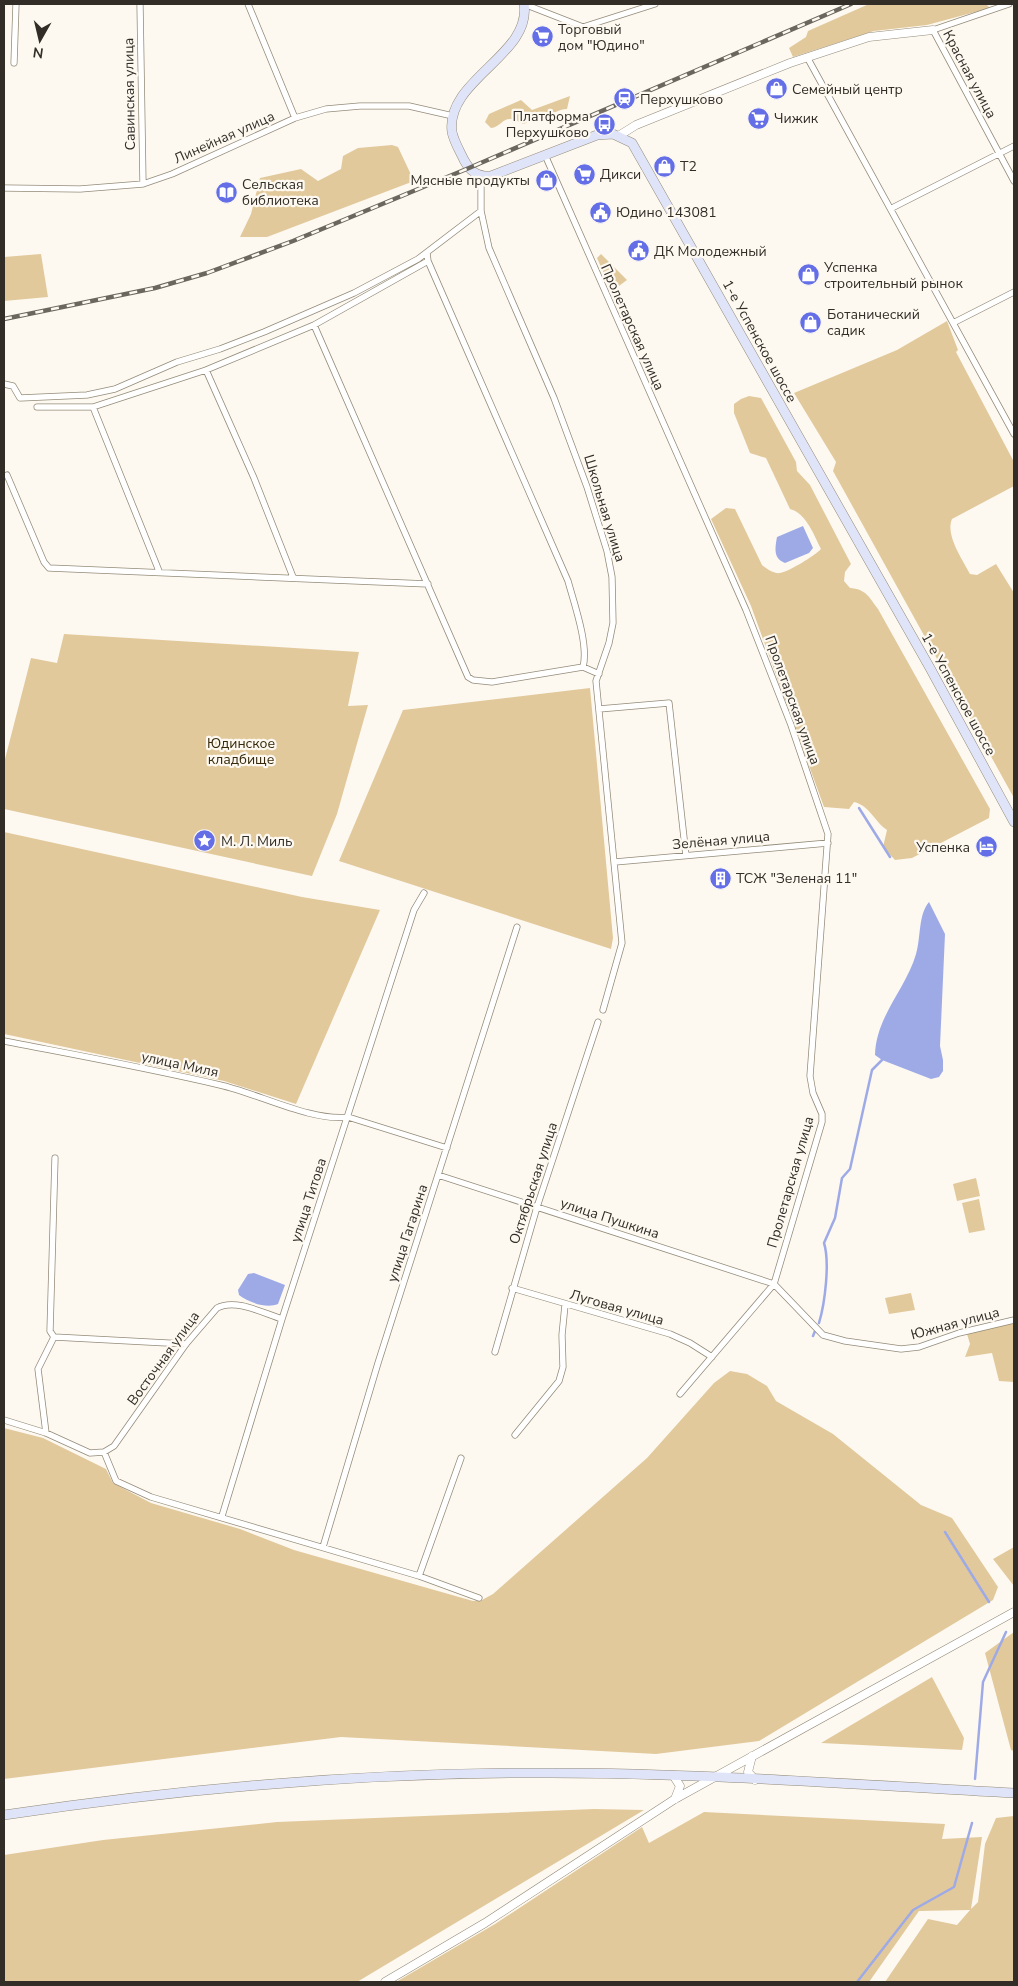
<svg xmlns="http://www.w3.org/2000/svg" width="1018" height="1986" viewBox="0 0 1018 1986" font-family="'Nunito Sans',sans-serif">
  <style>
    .green { fill: #e2c99c }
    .water { fill: #9eaae6 }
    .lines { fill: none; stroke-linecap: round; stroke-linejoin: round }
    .stream { stroke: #9eaae6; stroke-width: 2.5 }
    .minor-casing { stroke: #948b79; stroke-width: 7 }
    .tertiary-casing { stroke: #948b79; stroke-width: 9 }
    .secondary-casing { stroke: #948b79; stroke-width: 10 }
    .minor { stroke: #fff; stroke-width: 5.5 }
    .tertiary { stroke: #fff; stroke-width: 8 }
    .secondary { stroke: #e0e4f8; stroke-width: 9 }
    .rail-casing { stroke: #6b675f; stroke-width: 4.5 }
    .rail { stroke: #fdf9f1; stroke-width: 2.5; stroke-dasharray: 8; stroke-linecap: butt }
    .labels { text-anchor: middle; stroke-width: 4.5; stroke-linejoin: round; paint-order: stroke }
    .poi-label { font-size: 14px; fill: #322e27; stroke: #fdf9f1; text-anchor: start }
    .street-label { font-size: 14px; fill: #322e27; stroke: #fdf9f1 }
    .park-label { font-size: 14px; fill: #35280b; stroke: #fdf9f1 }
  </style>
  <rect width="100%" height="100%" fill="#fdf9f1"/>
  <!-- green -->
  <path class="green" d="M869,4H986L990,8L927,25L874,31L793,57L789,48L806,37L808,31Z
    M570,96L567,109C551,110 551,120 536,122L532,119L524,124C519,123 517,119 511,119C503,118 500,127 491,128L485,122L489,114L521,100L532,110Z
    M392,145L398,147L414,181L267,237H240L251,214L260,178L301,169L318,181L341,169L343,156L358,148Z
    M41,254L48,297L4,301V257Z
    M601,254L627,280L612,291L597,258Z
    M947,321L958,350L956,352L1014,462V486L952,519C945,535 963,560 970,574L977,575L996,564L1014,593V798L833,471L836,462L794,393L897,350Z
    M749,396L761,398L796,462L797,471L810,485L851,564L845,572L844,581L850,588C866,589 869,597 878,609L990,809L989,818L912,858L895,860L883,847L887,830C874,821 870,806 854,802L849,809L824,807L751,606L711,519L726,508L735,509L762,565C767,569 774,574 780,573C790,571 814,556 821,549C814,535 806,513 790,509L766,458L750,453L734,413V404L741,399Z
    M64,634L359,652L348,706L368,705L337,814L312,876L4,809V763L31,658L57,663Z
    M590,688L613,938L611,949L339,861L403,710Z
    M4,832L302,897L380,910L296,1104L224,1081L4,1034Z
    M976,1178L980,1196L957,1201L953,1184Z
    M979,1199L985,1230L969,1233L962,1203Z
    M911,1293L915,1310L889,1314L885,1298Z
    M1014,1323V1382L999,1381L992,1353L965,1357L970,1344L967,1334Z
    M730,1371L747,1374L767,1386L776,1401L833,1434L921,1505L952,1518L998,1587L993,1600L759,1741L656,1754L341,1737L4,1779V1428L43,1438L106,1469L113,1483L151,1503L240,1529L294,1550L473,1601L482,1600L493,1594L647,1458L714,1383Z
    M1014,1547V1586L993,1559Z
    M1014,1632V1751L1011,1750L985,1653Z
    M932,1677L964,1738L962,1750L821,1743Z
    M594,1809L644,1810L357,1982H4V1855L103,1840L277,1822Z
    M704,1812L945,1824L942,1839L982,1837L971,1909L978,1902L985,1844L996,1818L1014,1816V1982H885L928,1919L957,1925L970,1910L919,1911L869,1982H396L495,1924L642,1827L649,1843Z"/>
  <!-- water -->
  <path class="water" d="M803,526L813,548L809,553L785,563C773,559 775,548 777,537Z
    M929,902L945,934L940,1046L943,1060V1071L939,1077L931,1079L882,1060L875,1055C876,1016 906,989 916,954C921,938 918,915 929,902Z
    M254,1273L285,1285L278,1304C266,1309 248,1302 239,1295L238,1290L248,1274Z"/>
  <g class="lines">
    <!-- stream -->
    <path class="stream" d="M859,808L890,857
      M819,1323C825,1303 830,1262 824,1243L835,1218L842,1178L850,1169L872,1070L882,1060
      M813,1336L815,1331
      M945,1532L989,1602
      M975,1779L983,1682L1006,1632
      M857,1982L913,1910L954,1887L972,1823"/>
    <defs>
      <path id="minor" d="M140,4L143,184
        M248,4L295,118
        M524,4L583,27L655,4
        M1009,4L933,30L1014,181
        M807,57L1014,434
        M14,63L16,4
        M545,155L746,610L791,725L828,834L810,1076L813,1093L822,1114V1122L774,1284L680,1394
        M481,176V211L489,248L554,398L587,487L607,551L612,577L613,623L609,643L596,681L622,943L603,1010
        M4,188L80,189L143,184L172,174L295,118L326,109L360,106H409L453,116
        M892,208L1014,146
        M427,253L428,261L568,581C574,603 589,645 583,667
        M953,323L1014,292
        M314,325L468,677L473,680L492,682L583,667L599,674
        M206,370L254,478L293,577
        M4,384L13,386L20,398L87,395L115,389L177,362L220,349L264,332L354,293L418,259L481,211
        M37,407H93L206,370L314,325L428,261
        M93,407L159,571
        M7,475L44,562L49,568L428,584
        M599,709L669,703L686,856
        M615,862L828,843
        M4,1041C76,1055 148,1068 220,1085C257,1093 312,1122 348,1117L447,1148
        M438,1175L774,1284L823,1335L845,1341L901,1349L919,1347L959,1333L1014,1320
        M512,1288L670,1334L690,1343L712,1357
        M54,1337L50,1331L55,1158
        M54,1337L186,1344
        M495,1352L537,1207L598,1022
        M4,1420L46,1433L90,1453L104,1452L114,1446L186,1344L217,1308C235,1298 263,1313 282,1319
        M46,1433L38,1369L54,1337
        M515,1435L559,1381L563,1367L562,1335L565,1305
        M104,1452L116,1481L151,1497L419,1576L479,1598
        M222,1516L282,1319L414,910L424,893
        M323,1547L378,1363L517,927
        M419,1576L461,1458"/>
      <path id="tertiary" d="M620,135L636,125L790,63L869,37L933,30
        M752,1756L748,1772L755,1780
        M673,1775L680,1786L675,1799
        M385,1982L485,1923L675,1799L1014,1612"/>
      <path id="secondary" d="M524,4C532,55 445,80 452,132C454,142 460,151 464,160C470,171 477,177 491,176L597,135L613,134L632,143L930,668L1014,822
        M4,1815C185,1788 367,1772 551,1773C706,1773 860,1785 1014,1793"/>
    </defs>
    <!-- minor casing -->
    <use href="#minor" class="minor-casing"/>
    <!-- tertiary casing -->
    <use href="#tertiary" class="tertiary-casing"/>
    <!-- secondary casing -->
    <use href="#secondary" class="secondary-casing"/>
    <!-- minor -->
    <use href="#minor" class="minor"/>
    <!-- tertiary -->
    <use href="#tertiary" class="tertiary"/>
    <!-- secondary -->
    <use href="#secondary" class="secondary"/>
    <defs>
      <path id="rail" d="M4,319L155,288L207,273L293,241L469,168L851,4"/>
    </defs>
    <!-- rail casing -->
    <use href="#rail" class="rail-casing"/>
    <!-- rail -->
    <use href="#rail" class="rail"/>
  </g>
  <!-- icons -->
  <defs>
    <symbol id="supermarket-disc" viewBox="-11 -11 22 22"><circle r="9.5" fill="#646fe7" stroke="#fdf9f1"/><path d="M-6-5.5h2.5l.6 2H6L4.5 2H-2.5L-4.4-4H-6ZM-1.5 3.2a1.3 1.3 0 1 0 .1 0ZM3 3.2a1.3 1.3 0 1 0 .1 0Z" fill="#fff"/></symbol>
    <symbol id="shop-disc" viewBox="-11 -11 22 22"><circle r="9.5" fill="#646fe7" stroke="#fdf9f1"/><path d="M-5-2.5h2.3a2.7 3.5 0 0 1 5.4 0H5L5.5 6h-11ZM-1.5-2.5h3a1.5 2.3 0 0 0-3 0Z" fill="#fff"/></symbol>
    <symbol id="station-disc" viewBox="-11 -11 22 22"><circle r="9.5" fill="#646fe7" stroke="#fdf9f1"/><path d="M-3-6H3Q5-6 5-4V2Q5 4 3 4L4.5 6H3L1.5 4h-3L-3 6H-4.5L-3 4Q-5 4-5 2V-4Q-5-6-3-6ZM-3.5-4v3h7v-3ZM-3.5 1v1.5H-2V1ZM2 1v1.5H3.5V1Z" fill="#fff"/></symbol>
    <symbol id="bus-disc" viewBox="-11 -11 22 22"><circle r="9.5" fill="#646fe7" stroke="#fdf9f1"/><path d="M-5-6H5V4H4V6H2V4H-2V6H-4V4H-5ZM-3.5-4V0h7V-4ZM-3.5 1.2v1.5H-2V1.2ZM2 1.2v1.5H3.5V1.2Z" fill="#fff"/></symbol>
    <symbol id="library-disc" viewBox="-11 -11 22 22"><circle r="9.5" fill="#646fe7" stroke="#fdf9f1"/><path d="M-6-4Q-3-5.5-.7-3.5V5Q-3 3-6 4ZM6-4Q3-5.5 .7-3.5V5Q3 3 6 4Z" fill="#fff"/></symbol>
    <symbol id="civic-disc" viewBox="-11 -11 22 22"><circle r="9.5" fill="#646fe7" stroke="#fdf9f1"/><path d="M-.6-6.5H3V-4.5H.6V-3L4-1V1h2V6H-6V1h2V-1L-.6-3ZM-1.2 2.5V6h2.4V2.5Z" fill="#fff"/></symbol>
    <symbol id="sight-disc" viewBox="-11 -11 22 22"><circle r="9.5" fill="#646fe7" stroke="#fdf9f1"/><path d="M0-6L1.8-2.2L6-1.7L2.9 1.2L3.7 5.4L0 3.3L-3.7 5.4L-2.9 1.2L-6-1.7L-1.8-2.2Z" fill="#fff"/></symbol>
    <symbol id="hotel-disc" viewBox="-11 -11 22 22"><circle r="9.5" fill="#646fe7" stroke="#fdf9f1"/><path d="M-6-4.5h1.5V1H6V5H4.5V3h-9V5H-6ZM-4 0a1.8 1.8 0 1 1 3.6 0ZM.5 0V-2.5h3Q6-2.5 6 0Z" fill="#fff"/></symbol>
    <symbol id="building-disc" viewBox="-11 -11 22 22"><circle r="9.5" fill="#646fe7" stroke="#fdf9f1"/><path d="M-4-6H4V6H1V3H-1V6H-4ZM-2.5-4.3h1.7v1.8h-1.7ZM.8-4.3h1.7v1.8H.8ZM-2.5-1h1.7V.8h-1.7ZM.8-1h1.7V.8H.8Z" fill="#fff"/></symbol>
  </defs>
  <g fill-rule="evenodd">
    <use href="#supermarket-disc" x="530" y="24" width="25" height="25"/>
    <use href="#shop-disc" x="764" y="76" width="25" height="25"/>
    <use href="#station-disc" x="612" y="86" width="25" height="25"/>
    <use href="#supermarket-disc" x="746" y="106" width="25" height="25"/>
    <use href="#bus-disc" x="592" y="112" width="25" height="25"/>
    <use href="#shop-disc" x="652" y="154" width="25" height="25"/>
    <use href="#supermarket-disc" x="572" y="162" width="25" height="25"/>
    <use href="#shop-disc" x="534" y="168" width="25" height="25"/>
    <use href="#library-disc" x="214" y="180" width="25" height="25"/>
    <use href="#civic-disc" x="588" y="200" width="25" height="25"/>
    <use href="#civic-disc" x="626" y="238" width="25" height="25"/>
    <use href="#shop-disc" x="796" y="262" width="25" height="25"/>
    <use href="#shop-disc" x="798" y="310" width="25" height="25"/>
    <use href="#sight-disc" x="192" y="828" width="25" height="25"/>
    <use href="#hotel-disc" x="974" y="834" width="25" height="25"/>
    <use href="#building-disc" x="708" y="866" width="25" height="25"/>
  </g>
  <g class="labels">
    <!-- poi labels -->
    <g class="poi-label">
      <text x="558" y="34">Торговый<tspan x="558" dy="16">дом "Юдино"</tspan></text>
      <text x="792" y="94">Семейный центр</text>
      <text x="640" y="104">Перхушково</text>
      <text x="589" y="121" text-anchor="end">Платформа<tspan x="589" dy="16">Перхушково</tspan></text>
      <text x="774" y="123">Чижик</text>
      <text x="680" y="171">T2</text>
      <text x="600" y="179">Дикси</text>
      <text x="530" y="185" text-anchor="end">Мясные продукты</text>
      <text x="242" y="189">Сельская<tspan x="242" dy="16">библиотека</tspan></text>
      <text x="616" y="217">Юдино 143081</text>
      <text x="654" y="256">ДК Молодежный</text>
      <text x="824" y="272">Успенка<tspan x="824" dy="16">строительный рынок</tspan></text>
      <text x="827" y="319">Ботанический<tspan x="827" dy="16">садик</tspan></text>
      <text x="221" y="846">М. Л. Миль</text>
      <text x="970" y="852" text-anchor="end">Успенка</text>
      <text x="736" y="883">ТСЖ "Зеленая 11"</text>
    </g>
    <!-- street labels -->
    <g class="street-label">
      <text transform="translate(970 74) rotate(62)" y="5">Красная улица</text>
      <text transform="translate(129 94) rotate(-91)" y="5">Савинская улица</text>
      <text transform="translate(224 137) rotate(-24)" y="5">Линейная улица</text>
      <text transform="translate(633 327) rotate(66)" y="5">Пролетарская улица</text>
      <text transform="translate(760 341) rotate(61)" y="5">1-е Успенское шоссе</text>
      <text transform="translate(605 508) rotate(73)" y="5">Школьная улица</text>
      <text transform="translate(959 694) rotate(61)" y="5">1-е Успенское шоссе</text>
      <text transform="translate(793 700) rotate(70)" y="5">Пролетарская улица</text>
      <text transform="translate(721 840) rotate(-5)" y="5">Зелёная улица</text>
      <text transform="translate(180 1064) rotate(12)" y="5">улица Миля</text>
      <text transform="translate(790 1182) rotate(-74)" y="5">Пролетарская улица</text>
      <text transform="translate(533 1183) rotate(-72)" y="5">Октябрьская улица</text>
      <text transform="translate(308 1200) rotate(-72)" y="5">улица Титова</text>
      <text transform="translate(610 1218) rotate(18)" y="5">улица Пушкина</text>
      <text transform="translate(407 1233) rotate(-72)" y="5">улица Гагарина</text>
      <text transform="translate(617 1307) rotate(16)" y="5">Луговая улица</text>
      <text transform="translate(955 1323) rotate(-15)" y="5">Южная улица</text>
      <text transform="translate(163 1358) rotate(-54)" y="5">Восточная улица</text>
    </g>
    <!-- park labels -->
    <g class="park-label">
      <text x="241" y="748">Юдинское<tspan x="241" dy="16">кладбище</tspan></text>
    </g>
  </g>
  <!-- border -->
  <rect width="1018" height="1986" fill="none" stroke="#322e27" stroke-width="10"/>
  <!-- north arrow -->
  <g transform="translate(40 40) rotate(188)" stroke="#fdf9f1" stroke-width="4" paint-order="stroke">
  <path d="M0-4L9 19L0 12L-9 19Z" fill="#322e27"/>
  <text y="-8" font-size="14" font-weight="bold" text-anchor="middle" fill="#322e27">N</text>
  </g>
</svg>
